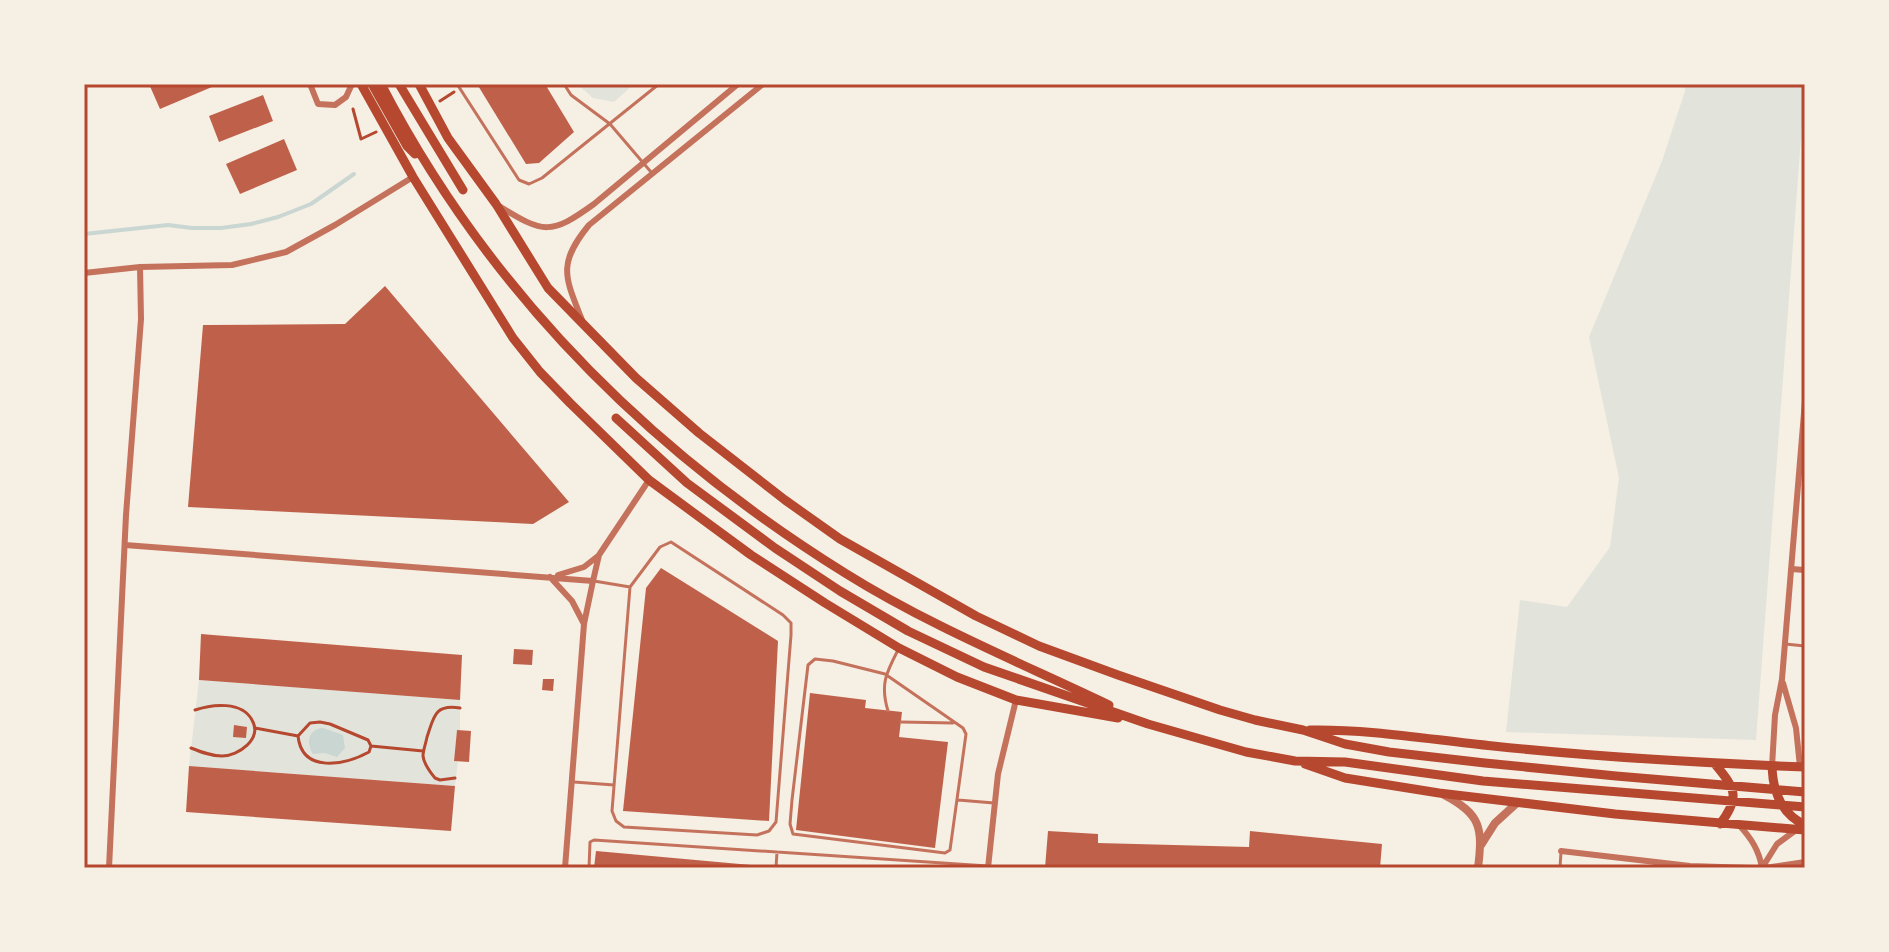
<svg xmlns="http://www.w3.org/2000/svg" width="1889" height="952" viewBox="0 0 1889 952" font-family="'Varela Round',sans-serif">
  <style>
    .green { fill: #e2e4dc }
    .water { fill: #c9d6d2 }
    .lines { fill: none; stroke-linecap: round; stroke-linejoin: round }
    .stream { stroke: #c9d6d2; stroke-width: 4 }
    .building { fill: #bf614a }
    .path { stroke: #b5482f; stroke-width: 3 }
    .service { stroke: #c5725c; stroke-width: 3 }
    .minor { stroke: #c5725c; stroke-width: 6 }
    .tertiary { stroke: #c5725c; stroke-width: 8 }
    .secondary { stroke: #b5482f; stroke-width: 9 }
    .neatline { fill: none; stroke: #b5482f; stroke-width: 3 }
  </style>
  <rect width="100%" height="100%" fill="#f6efe4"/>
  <!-- green -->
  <path class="green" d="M577,84H634L614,102L593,98Z
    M1685,84H1805L1756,740L1506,732L1520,600L1567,607L1610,547L1619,478L1589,337L1662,161L1685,91Z
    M199,680L460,700V731H457L454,760L458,761L455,786L189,766Z"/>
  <!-- water -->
  <path class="water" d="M323,728L343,735L345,748L337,757L325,753L313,754C306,743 308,729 323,728Z"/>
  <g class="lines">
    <!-- stream -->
    <path class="stream" d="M84,234L168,225L192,228H221L251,224L278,217L311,204L354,174"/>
  </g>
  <!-- building -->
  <path class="building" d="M149,84H219L160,109Z
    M477,84H545L574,132L539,163L526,164Z
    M263,95L273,121L219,142L209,116Z
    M284,139L297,170L240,194L226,164Z
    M385,286L569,502L533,524L188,507L203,325L345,324Z
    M661,568L778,641L769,821L623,811L646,588Z
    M201,634L462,655L460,700L199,680Z
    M514,649L533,650L532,665L513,664Z
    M543,679H554L553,691L542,690Z
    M810,693L866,700L865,708L902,712L899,737L948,742L935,848L796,830Z
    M234,725L247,727L246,738L233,737Z
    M457,730L471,731L469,762L454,761Z
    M189,766L455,786L451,831L186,812Z
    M1048,831L1098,834V843L1249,847L1250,831L1382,844L1380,868H1045Z
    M596,851L762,866V868H594Z"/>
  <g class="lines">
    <!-- path -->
    <path class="path" d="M440,101L454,92
      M353,109L361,139L376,132
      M320,722L330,724L368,740L371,746L369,752C345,765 302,774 298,736L310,723Z
      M255,728L298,736
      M371,746L423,751
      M191,748C201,752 211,756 222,756C238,756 263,739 252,720C242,701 212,704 195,710
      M455,778L440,780L435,778C430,772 424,764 423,756C423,750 426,743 427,737C434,717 434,704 460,708"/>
    <!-- service -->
    <path class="service" d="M457,84L519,180L529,184L542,178L659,84
      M564,84L571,95L610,124L651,172
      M671,542L783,615L791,623V635L776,822L769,831L757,835L624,827L616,821L612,811L630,587L660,547Z
      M594,581L630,587
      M1785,644L1805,646
      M815,659L833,661L885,674L963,728L966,734L950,850L945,853L793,834L790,824L792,800L808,665Z
      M888,711C880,685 886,673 898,650
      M901,722L953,723
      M574,782L614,785
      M958,800L994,803
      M589,868L590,842L594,840L988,866
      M776,868L777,852
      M1560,868L1561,852"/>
    <!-- minor -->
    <path class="minor" d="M310,84L318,104L335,105L346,97L352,84
      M499,206C544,234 551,235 594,204L738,84
      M84,273L140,267L232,265L286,252L335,225L413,177
      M582,320C565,277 557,264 589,225L763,84
      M125,545L593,581
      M1791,569L1805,570
      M558,575L584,567L598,556
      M550,577L572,601L584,624
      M1783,683L1796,728L1800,767
      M1772,767L1775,715L1782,679L1805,401
      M1739,825C1751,838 1759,850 1762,868
      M1561,851L1690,866L1752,868
      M109,868L126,515L141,319L140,267
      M565,868L584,624L593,581L599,555L649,480
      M988,868L998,774L1016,700
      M1762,868L1777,844L1796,830
      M1764,868L1805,862"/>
    <!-- tertiary -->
    <path class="tertiary" d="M1444,795C1481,814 1483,828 1478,868
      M1481,845L1495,823L1518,802"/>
    <!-- secondary -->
    <path class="secondary" d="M361,84L413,177L513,338L540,372L570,403L649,480L751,555L825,603L899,648L957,677L1016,700L1118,718
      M372,84L407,146L415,154
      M381,84C488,290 649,451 845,573C928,625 1021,663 1109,705
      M399,84L463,190
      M419,84L448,138L496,204L548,288L636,378L699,433L785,500L840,539L976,616L1039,646L1118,675L1220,710L1255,720L1303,730L1345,744L1389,752L1485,763L1616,776L1805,792
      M616,418L687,483L775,548L840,591L908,631L984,667L1148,724L1246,752L1295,761L1345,762L1483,781L1805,807
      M1310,730C1372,729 1432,740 1493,746C1597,757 1701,763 1805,767
      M1305,764L1345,778L1439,793L1615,814L1805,830
      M1715,764C1735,788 1741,797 1720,824
      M1772,767C1773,792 1781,814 1805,825"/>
  </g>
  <!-- border -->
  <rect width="1889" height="952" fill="none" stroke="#f6efe4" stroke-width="172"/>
  <rect x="86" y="86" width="1717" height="780" class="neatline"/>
</svg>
